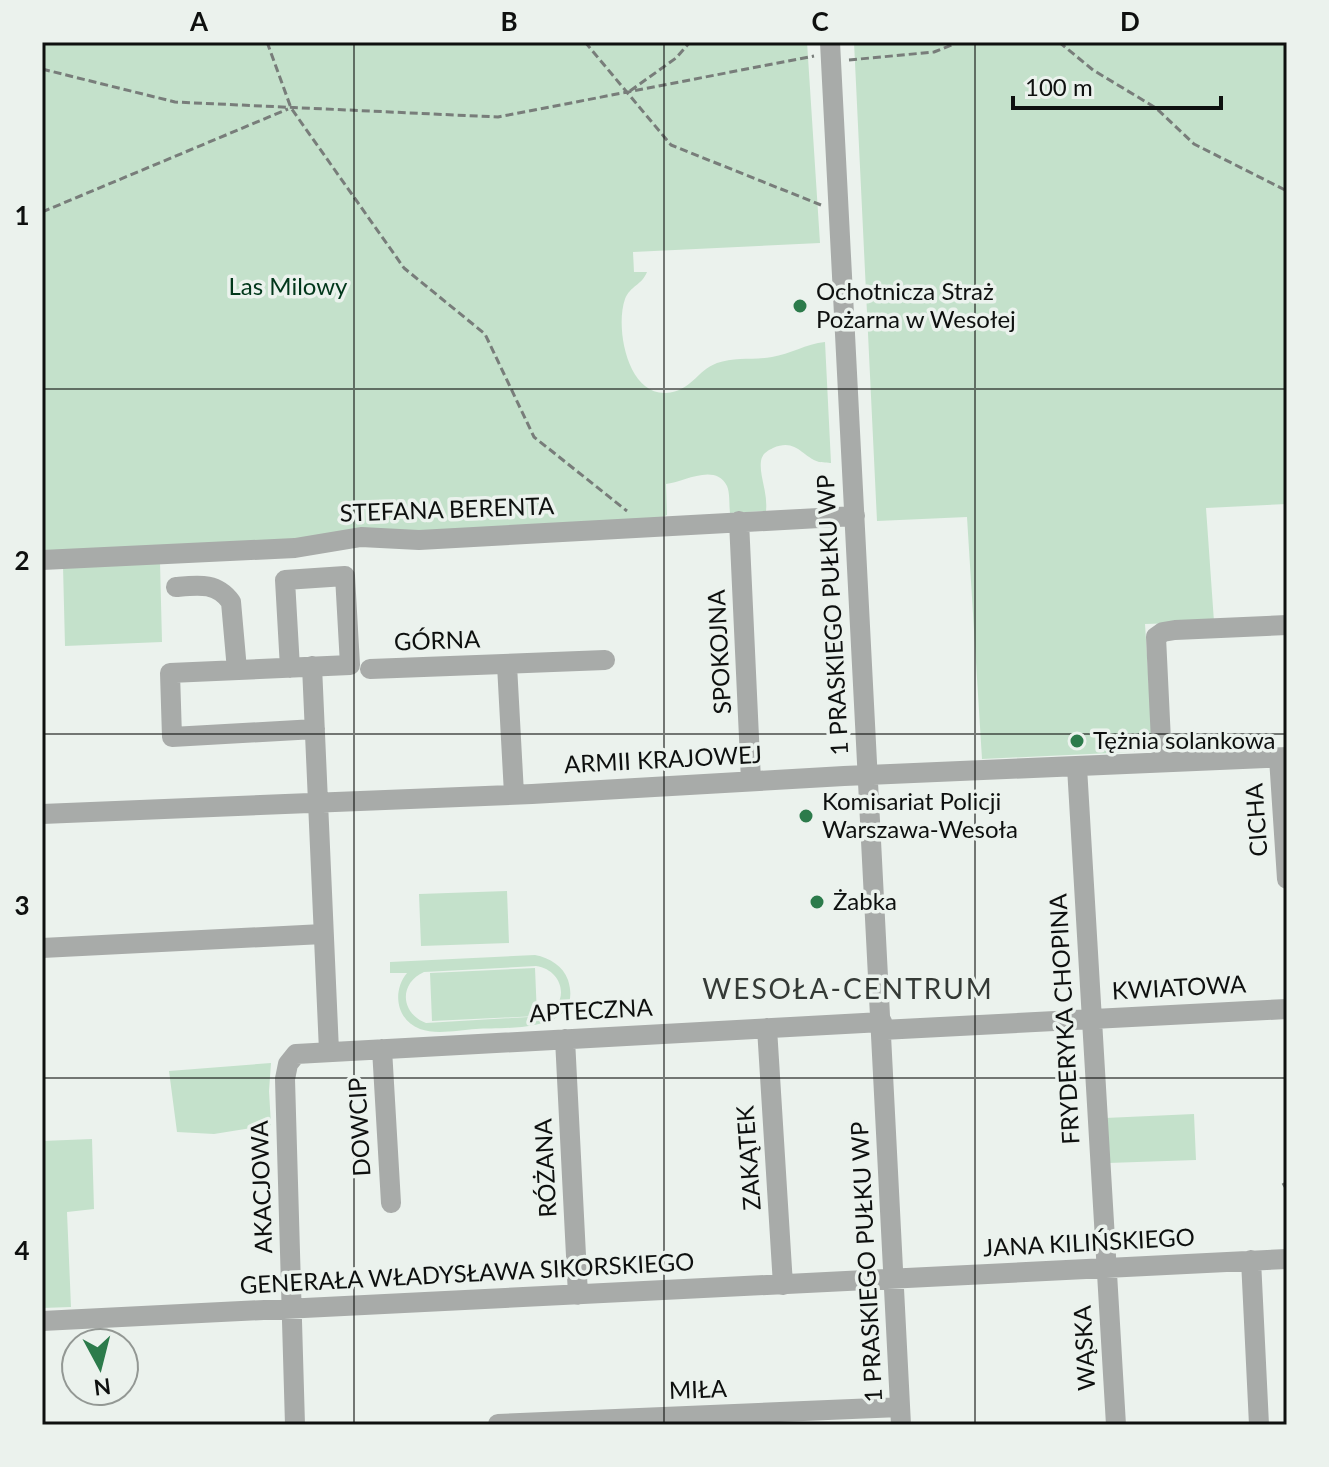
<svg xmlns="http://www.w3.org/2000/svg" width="1329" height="1467" viewBox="0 0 1329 1467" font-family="Lato,sans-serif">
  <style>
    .green { fill: #c4e1cb; fill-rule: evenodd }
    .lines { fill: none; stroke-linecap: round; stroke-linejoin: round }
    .path { stroke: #787d7a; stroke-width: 3; stroke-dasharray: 8 4; stroke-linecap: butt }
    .minor { stroke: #a8aba9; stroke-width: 20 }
    .grid { fill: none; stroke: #0e100f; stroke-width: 2; stroke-opacity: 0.55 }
    .poi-dot { fill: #2c7b4b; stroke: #ebf2ed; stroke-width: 3 }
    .labels { text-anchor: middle; stroke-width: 7; stroke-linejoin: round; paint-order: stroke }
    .park-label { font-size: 24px; fill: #01371a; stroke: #ebf2ed }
    .poi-label { font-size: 24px; fill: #0e100f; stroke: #ebf2ed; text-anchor: start }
    .street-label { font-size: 24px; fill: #0e100f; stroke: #ebf2ed }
    .quarter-label { font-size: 28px; letter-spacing: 2px; fill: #353a36; stroke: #ebf2ed }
    .neatline { fill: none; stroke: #0e100f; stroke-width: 3 }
    .grid-label { font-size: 26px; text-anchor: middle; font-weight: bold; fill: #0e100f }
  </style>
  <rect width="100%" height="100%" fill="#ebf2ed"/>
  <!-- green -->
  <path class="green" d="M42,42H807L820,243L633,252L634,272H647C642,285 630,286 625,299C615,327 627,395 666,393C692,391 696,371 717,363C734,357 754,360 772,357C790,354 806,344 825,342L831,463C829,463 821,462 819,462C801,456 796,438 773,448C767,451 762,454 761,461C759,476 768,492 766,511L730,513C729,504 730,493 727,486C715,462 682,483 666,484L667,515L653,522L42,551Z
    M854,42H1287V504L1206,508L1214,622L1145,624L1153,751L982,759L967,517L877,521Z
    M160,562L162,642L65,646L63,566Z
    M507,891L509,943L421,946L419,894Z
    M535,955C550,958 563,966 568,980C585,1034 505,1027 476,1029C459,1030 436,1035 420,1029C396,1020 392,991 407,973H390V962ZM536,966C564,970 571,1004 544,1016L426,1023C400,1013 399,983 424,972Z
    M535,968L537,1016L432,1021L430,973Z
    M271,1063L269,1091L271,1125L214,1134L177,1132L169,1071Z
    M1194,1114L1196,1160L1108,1163L1105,1118Z
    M92,1139L94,1209L67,1212L71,1307L42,1308V1141Z"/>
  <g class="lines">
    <!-- path -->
    <path class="path" d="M267,42L291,108L404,268L485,334L534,437L627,511
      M585,42L671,145L821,205
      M1059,42L1093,70L1156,108L1194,144L1287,191
      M849,60L934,52L959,42
      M42,69L175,102L498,117L814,56
      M630,91L676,58L690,42
      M42,212L288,109
      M1283,1183L1287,1190"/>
    <!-- minor -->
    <path class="minor" d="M830,42L901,1425
      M739,521L751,781
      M42,560L295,548L361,537L419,540L855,516
      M176,587C198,585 217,582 231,602L237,670
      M507,665L514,794
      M312,666L329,1051
      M290,668L285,580L345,576L350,665L170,673L172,737L315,729
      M370,669L605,660
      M1279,758L1287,879
      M1162,762L1156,637L1163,632L1175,630L1287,625
      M1077,767L1116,1425
      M42,814L532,794L844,776L1287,757
      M42,948L323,934
      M767,1028L783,1285
      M882,1030L1287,1009
      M565,1039L578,1295
      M382,1049L391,1203
      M1251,1260L1259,1425
      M42,1321L1287,1259
      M498,1424L900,1407
      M295,1425L285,1079L288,1064L296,1054L882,1022"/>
  </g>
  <!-- grid -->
  <path class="grid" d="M354,42V1425M664,42V1425M975,42V1425M42,389H1287M42,734H1287M42,1078H1287"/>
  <!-- markers -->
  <g class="poi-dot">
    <circle cx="800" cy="306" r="8"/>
    <circle cx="1077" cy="741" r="8"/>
    <circle cx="806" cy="816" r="8"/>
    <circle cx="817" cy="902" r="8"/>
  </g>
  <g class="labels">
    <!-- park labels -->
    <g class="park-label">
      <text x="288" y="295">Las Milowy</text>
    </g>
    <!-- poi labels -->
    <g class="poi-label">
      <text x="816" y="300">Ochotnicza Straż<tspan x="816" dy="28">Pożarna w Wesołej</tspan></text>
      <text x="1093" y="749">Tężnia solankowa</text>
      <text x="822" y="810">Komisariat Policji<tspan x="822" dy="28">Warszawa-Wesoła</tspan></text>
      <text x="833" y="910">Żabka</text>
    </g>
    <!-- street labels -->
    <g class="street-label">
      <text transform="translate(447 510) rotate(-2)" y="8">STEFANA BERENTA</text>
      <text transform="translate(833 615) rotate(-93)" y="8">1 PRASKIEGO PUŁKU WP</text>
      <text transform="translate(437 641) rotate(-2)" y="8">GÓRNA</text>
      <text transform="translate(720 652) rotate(-93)" y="8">SPOKOJNA</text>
      <text transform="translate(663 760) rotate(-3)" y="8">ARMII KRAJOWEJ</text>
      <text transform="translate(1257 820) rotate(-94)" y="8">CICHA</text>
      <text transform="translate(1179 988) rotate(-3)" y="8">KWIATOWA</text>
      <text transform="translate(591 1011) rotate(-3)" y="8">APTECZNA</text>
      <text transform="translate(1065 1019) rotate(-93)" y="8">FRYDERYKA CHOPINA</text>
      <text transform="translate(360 1127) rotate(-93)" y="8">DOWCIP</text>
      <text transform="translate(749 1158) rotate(-94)" y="8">ZAKĄTEK</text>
      <text transform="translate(546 1168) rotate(-93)" y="8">RÓŻANA</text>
      <text transform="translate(262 1187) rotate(-92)" y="8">AKACJOWA</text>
      <text transform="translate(1089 1243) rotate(-3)" y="8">JANA KILIŃSKIEGO</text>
      <text transform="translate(867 1262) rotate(-93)" y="8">1 PRASKIEGO PUŁKU WP</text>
      <text transform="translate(467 1274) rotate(-3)" y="8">GENERAŁA WŁADYSŁAWA SIKORSKIEGO</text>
      <text transform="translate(1085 1348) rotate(-93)" y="8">WĄSKA</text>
      <text transform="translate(698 1390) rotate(-2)" y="8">MIŁA</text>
    </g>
    <!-- quarter labels -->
    <g class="quarter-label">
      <text x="848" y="999">WESOŁA-CENTRUM</text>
    </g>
  </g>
  <!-- border -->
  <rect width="1329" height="1467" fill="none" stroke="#ebf2ed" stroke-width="88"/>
  <!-- north arrow -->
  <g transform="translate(100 1367) rotate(173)"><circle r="38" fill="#ebf2ed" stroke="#939894" stroke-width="2"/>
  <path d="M0-6L14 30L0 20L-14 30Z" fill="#2c7b4b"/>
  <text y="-12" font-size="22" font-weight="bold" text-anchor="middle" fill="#0e100f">N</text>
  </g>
  <!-- scale -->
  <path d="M1013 96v12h208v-12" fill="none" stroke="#0e100f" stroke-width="4"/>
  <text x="1025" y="96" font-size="24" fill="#0e100f" stroke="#ebf2ed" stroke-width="6" paint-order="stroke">100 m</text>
  <rect x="44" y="44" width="1241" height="1379" class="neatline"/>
  <g class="grid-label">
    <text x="199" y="31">A</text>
    <text x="509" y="31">B</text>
    <text x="820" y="31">C</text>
    <text x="1130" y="31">D</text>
    <text x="22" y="225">1</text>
    <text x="22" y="570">2</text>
    <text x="22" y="915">3</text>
    <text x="22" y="1260">4</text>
  </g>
</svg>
